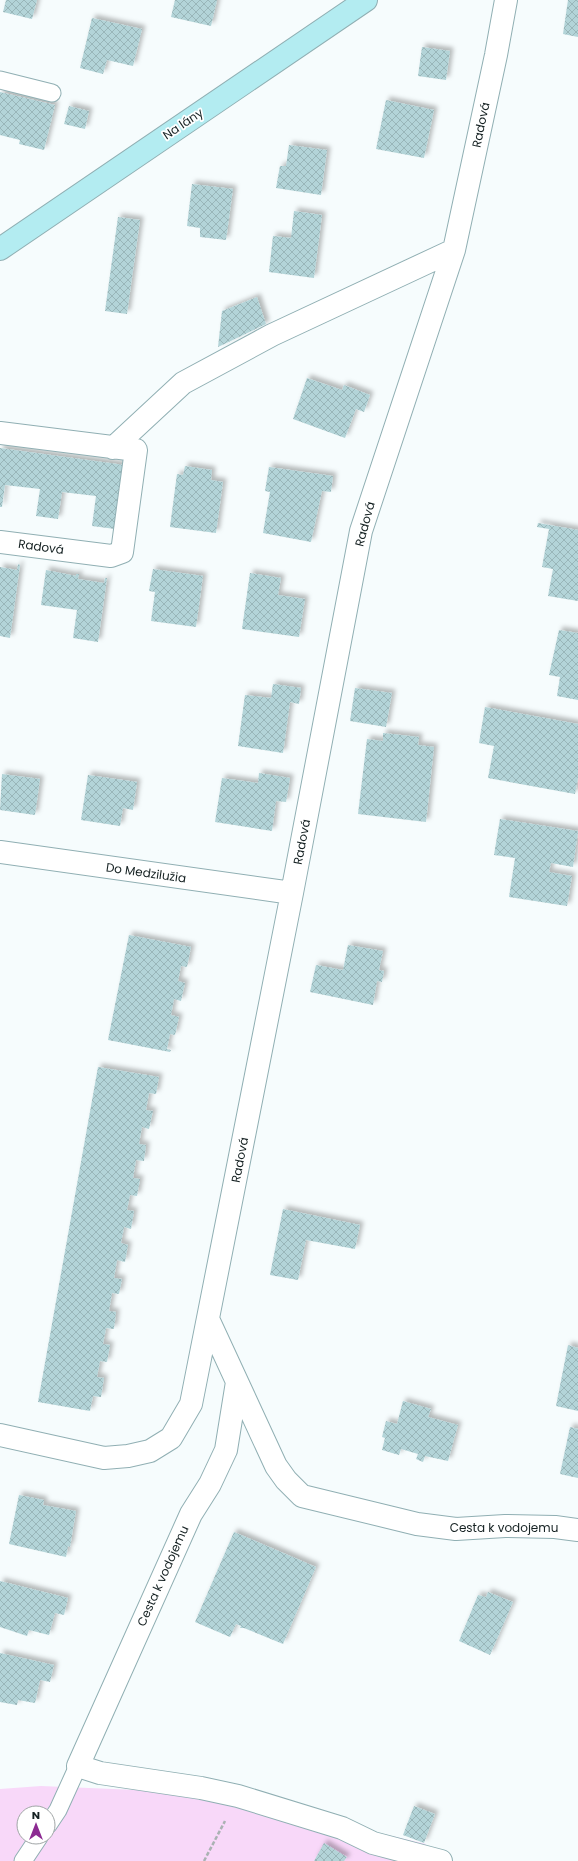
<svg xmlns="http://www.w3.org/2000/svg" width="578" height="1861" viewBox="0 0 578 1861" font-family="Poppins,sans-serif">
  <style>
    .green { fill: #f8d8f9; fill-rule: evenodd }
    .building { fill: url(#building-cross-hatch); filter: url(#shadow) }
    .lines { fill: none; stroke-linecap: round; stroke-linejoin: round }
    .lane-casing { stroke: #90afb3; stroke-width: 19 }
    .street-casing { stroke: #90afb3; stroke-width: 24 }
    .secondary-casing { stroke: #90afb3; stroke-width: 24 }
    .path { stroke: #aab2b3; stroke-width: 2.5; stroke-dasharray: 4 2; stroke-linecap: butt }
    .lane { stroke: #fff; stroke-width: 17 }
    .street { stroke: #fff; stroke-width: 22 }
    .secondary { stroke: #b3ecf1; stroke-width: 22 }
    .labels { text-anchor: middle; stroke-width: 3.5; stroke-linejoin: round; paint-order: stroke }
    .street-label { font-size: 12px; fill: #152122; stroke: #fff }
  </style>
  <defs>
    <pattern id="building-cross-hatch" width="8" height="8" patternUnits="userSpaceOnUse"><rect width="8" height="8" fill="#b3d4d8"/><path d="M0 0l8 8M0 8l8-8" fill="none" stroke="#99b6b9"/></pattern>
    <filter id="shadow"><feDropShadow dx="3.5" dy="-3.5" stdDeviation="2" flood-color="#0004"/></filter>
  </defs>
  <rect width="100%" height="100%" fill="#f6fcfd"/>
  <!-- green -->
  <path class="green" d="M41,1786L209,1793L426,1844L411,1861H0V1789ZM24,1813H48V1837H24Z"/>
  <!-- building -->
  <path class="building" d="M6,0H37L32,19L3,12Z
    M175,0H217L211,26L171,17Z
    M568,0H578V37L563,34Z
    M92,18L142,29L133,66L107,60L103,74L80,68Z
    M422,47L450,51L446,80L418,76Z
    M0,92L55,105L44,150L19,144L20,140L0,135Z
    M386,100L434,110L424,158L376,149Z
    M69,106L89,111L85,129L64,124Z
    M289,145L327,150L321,195L276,188L280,166H286Z
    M192,184L233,189L226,240L200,237V228L187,226Z
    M294,211L322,215L314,278L269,272L273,236L291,238Z
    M118,217L140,220L127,314L105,311Z
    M257,297L266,324L218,347L222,311Z
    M307,378L342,390L344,385L370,395L364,412L356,409L345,438L293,419Z
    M0,448L124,465L115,529L92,526L96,496L62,492L58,519L36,516L40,489L5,485L2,507H0Z
    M185,466L212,470L211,480L223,482L216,533L170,527L177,474L183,475Z
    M269,467L333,476L331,492L322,491L311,542L263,533L270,492L265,491Z
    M538,523L578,530V601L548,596L553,569L542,567L549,529L537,527Z
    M18,564L20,565L10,638L0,636V567L17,570Z
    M153,569L203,576L196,627L151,621L155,592L149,591Z
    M46,570L76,576V574H79L78,579L104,583L105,578H107L98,642L73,638L77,610L41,605Z
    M250,573L281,578L278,595L305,599L299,637L242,629Z
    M559,630L578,633V700L557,696L560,677L549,675Z
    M273,684L301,688L299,704L290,702L283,753L238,746L245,695L271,698Z
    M355,688L392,693L386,727L350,721Z
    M485,707L578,724V777L575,794L488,778L494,746L479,743Z
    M383,733L419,737L418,745L434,747L426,822L358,814L367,739L383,741Z
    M259,773L290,778L286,802L276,801L272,831L215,822L222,778L258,783Z
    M2,774L40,779L35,815L0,810Z
    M88,775L137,782L133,810L123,808L120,826L81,820Z
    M500,819L578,831L573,867L551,863L549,872L572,876L567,906L509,897L515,858L494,855Z
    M129,935L191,947L187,967L181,966L178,981L185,983L181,1001L174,999L171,1015L179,1017L175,1035L170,1034L167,1049L171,1050L170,1052L108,1040Z
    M348,945L383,951L379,970L384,971L382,982L377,981L373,1005L310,992L316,965L343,970Z
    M98,1067L159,1077L156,1094L149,1093L146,1110L153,1111L149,1129L142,1127L139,1144L146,1145L144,1161L136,1160L133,1178L140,1179L137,1196L130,1195L127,1210L134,1211L131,1229L124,1227L121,1243L128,1245L125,1262L117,1260L114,1278L122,1279L119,1294L112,1293L109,1311L116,1312L114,1329L106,1328L103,1344L110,1345L107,1362L100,1361L97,1377L104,1378L101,1397L93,1396L90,1411L38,1402Z
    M283,1209L360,1225L355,1249L306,1240L298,1280L270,1275Z
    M568,1345L578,1348V1411L556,1406Z
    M403,1401L431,1409L428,1417L458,1425L448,1461L425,1456L423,1462L416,1459L418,1454L401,1449L399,1455L382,1450L385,1438L382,1437L386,1421L397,1424Z
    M570,1427L578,1429V1478L560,1474Z
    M19,1495L44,1500L43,1505L76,1511L70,1547L68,1546L66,1557L9,1544Z
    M234,1532L316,1567L283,1644L244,1628H240L241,1626L236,1624L230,1637L195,1622Z
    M0,1581L68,1598L64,1615L55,1613L49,1635L29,1630L27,1636L0,1627Z
    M488,1592L513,1602L490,1655L459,1641L478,1595L486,1597Z
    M0,1653L54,1665L50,1682L40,1680L35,1703L18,1700L17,1705L0,1702Z
    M414,1806L435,1814L424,1843L403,1835Z
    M324,1843L347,1857L344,1861H314Z"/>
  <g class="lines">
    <defs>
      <path id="lane" d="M0,80L52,93
        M48,1825L58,1810L78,1766
        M23,1861L39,1837"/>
      <path id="street" d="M0,433L136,450L122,552L111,556L0,542
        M113,448L183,383L272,335L454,250
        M0,852L292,893
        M209,1321L276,1466L286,1480L302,1496L417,1524L456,1529L505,1526L555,1527L578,1530
        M237,1382L226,1450L210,1484L191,1514L78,1766L100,1773L201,1788L238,1796L342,1828L373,1843L441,1861
        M0,1435L104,1458L128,1456L150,1451L171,1438L191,1404L292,893L361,531L454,250L496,55L506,0"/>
      <path id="secondary" d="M0,249L366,0"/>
    </defs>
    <!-- lane casing -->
    <use href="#lane" class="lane-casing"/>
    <!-- street casing -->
    <use href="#street" class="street-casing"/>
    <!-- secondary casing -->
    <use href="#secondary" class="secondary-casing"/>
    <!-- path -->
    <path class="path" d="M204,1861L225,1821"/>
    <!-- lane -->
    <use href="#lane" class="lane"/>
    <!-- street -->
    <use href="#street" class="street"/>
    <!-- secondary -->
    <use href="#secondary" class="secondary"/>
  </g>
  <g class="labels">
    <!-- street labels -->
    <g class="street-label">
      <text transform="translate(183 124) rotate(-34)" y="4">Na lány</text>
      <text transform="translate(481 125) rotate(-78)" y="4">Radová</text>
      <text transform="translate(365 524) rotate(-75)" y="4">Radová</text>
      <text transform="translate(41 547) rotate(8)" y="4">Radová</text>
      <text transform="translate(302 842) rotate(-79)" y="4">Radová</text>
      <text transform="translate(146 873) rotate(8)" y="4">Do Medzilužia</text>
      <text transform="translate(240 1160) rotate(-79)" y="4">Radová</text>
      <text x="504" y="1532">Cesta k vodojemu</text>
      <text transform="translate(163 1576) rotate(-66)" y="4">Cesta k vodojemu</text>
    </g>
  </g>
  <!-- north arrow -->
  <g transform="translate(36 1825)"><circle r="19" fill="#ffffff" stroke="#a1a6a7"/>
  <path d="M0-3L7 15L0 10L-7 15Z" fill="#8c2a92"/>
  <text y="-6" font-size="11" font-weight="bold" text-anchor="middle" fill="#152122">N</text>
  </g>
</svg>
